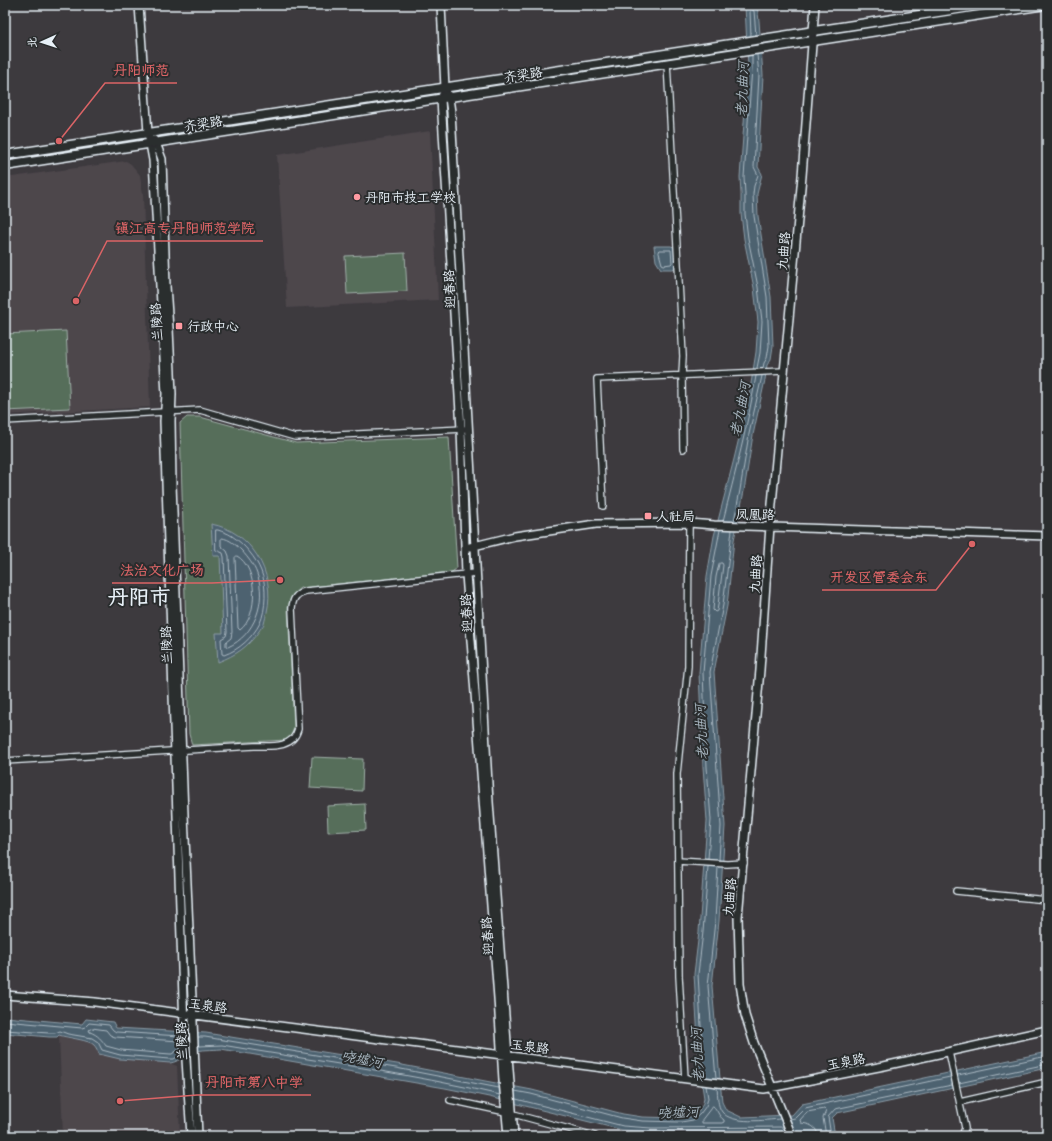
<svg xmlns="http://www.w3.org/2000/svg" width="1052" height="1141" viewBox="0 0 1052 1141" font-family="Mynerve,'LXGW WenKai TC',sans-serif">
  <style>
    .built { fill: #4d464c }
    .green { fill: #576e5a; stroke: #a0b0a9 }
    .water { fill: #4d6270; stroke: #8b9ba6 }
    .lines { fill: none; stroke-linecap: round; stroke-linejoin: round }
    .shore { stroke: #aab8c2; stroke-width: 1 }
    .minor-casing { stroke: #e8f1f8; stroke-width: 8 }
    .tertiary-casing { stroke: #e8f1f8; stroke-width: 10 }
    .secondary-casing { stroke: #e8f1f8; stroke-width: 11 }
    .minor { stroke: #2a2d2e; stroke-width: 5.5 }
    .tertiary { stroke: #2a2d2e; stroke-width: 7 }
    .secondary { stroke: #2a2d2e; stroke-width: 8 }
    .poi-dot { fill: #ff9aa2; stroke: #2a2d2e; stroke-width: 1.5 }
    .labels { text-anchor: middle; stroke-width: 4; stroke-linejoin: round; paint-order: stroke }
    .street-label { font-size: 13px; fill: #e8f1f8; stroke: #2a2d2e }
    .poi-label { font-size: 13px; fill: #e8f1f8; stroke: #2a2d2e; text-anchor: start }
    .water-label { font-size: 14px; font-style: italic; fill: #aab8c2; stroke: #2a2d2e }
    .town-label { font-size: 21px; font-weight: bold; fill: #e8f1f8; stroke: #2a2d2e }
    .leader { fill: none; stroke: #db6466; stroke-width: 1.5 }
    .callout-dot { fill: #db6466; stroke: #2a2d2e; stroke-width: 1.5 }
    .callout-label { font-size: 14px; text-anchor: middle; font-weight: bold; fill: #db6466; stroke: #2a2d2e; stroke-width: 4; stroke-linejoin: round; paint-order: stroke }
  </style>
  <rect width="100%" height="100%" fill="#3d3a3e"/>
  <filter id="ink" filterUnits="userSpaceOnUse"><feTurbulence type="fractalNoise" baseFrequency=".025" numOctaves="2"/><feDisplacementMap in="SourceGraphic" scale="8" xChannelSelector="R" yChannelSelector="G"/><feConvolveMatrix kernelMatrix="1 2 1 2 8 2 1 2 1" color-interpolation-filters="sRGB"/></filter>
  <g filter="url(#ink)">
    <!-- built -->
    <path class="built" d="M430,131L438,300L287,308L277,155Z
      M126,161L131,164L140,175L143,194L150,407L5,415V178Z
      M59,1035L67,1038L90,1042L120,1059L170,1063L177,1066L180,1136H63Z"/>
    <!-- green -->
    <path class="green" d="M405,253L407,291L347,294L345,256Z
      M66,331L70,408L5,411V334Z
      M187,417H200L296,443L449,437L457,568L452,572L300,588C293,594 290,598 288,608L294,728L291,736L286,740L192,745L189,734L180,423Z
      M312,757L363,759L362,791L310,788Z
      M365,804L366,830L328,832L327,806Z"/>
    <!-- water -->
    <path class="water" d="M745,5H757L759,21L763,75L758,167L762,174L757,194L758,216L771,297L773,346L771,359L767,365L765,380L753,435L744,491L734,540L727,606L714,672L725,826L719,921L712,986L722,1102L726,1110L741,1117L792,1115L802,1104L1047,1052V1068L837,1113L832,1118L835,1136H811L807,1133L799,1132L774,1131L651,1132L622,1130L489,1097L445,1088L221,1049C212,1050 202,1049 193,1052C184,1055 179,1062 170,1063L120,1059L99,1054C98,1051 96,1047 94,1045C90,1040 67,1038 59,1035L57,1037H49L5,1033V1017L82,1024L86,1019L113,1022L116,1028L206,1033L397,1064L532,1090L623,1114L642,1117L681,1118L690,1117L698,1112L703,1103L704,1098L700,1072L694,974L699,932L707,821L703,767L699,673L707,576L714,536L734,459L749,396L756,352L758,322L754,288L744,239L741,214V194L740,177L748,68Z
      M654,246H671L674,247L676,267L673,269H661L656,261Z
      M211,524C251,531 276,573 267,612C266,615 265,620 264,624C263,626 260,629 259,631C248,647 236,655 218,662L216,633H223L220,556H213Z"/>
    <g class="lines">
      <!-- shore -->
      <path class="shore" d="M751,36L750,11L751,9L754,11L756,35
        M752,55V68L744,177L745,194V214L748,238L758,287L762,321L760,353L757,368
        M757,55L759,75L754,167L758,175L754,186L753,194L754,216L767,297L769,346L767,358L764,363L763,368
        M660,250H671L672,263L671,264L664,265L662,264L659,253Z
        M723,521C735,473 748,425 756,376
        M734,521L740,490L749,434L762,376
        M216,530H218C223,532 228,533 232,536C244,544 256,558 261,571C267,585 266,610 260,623C253,637 239,650 224,655L222,654L221,639L226,636L227,632L224,557L223,553L216,550Z
        M222,538C230,539 236,545 242,551C248,558 254,565 257,574C267,601 255,635 228,647L226,646V642L231,638L232,632L229,556L227,551L221,546V539Z
        M237,556C258,567 259,616 240,630L238,628L235,558Z
        M720,563H722L723,565L718,605L717,611L715,612L713,610L716,577L719,564Z
        M708,859L711,820L707,767L703,673L711,576L720,530
        M719,860L721,826L710,672L723,605L732,530
        M5,1021L82,1028L85,1027L89,1023L109,1025L113,1030L116,1032L180,1036
        M5,1030L49,1033H55L60,1031L68,1034L92,1038L98,1042L102,1050L120,1055L170,1059H174L181,1054
        M198,1037H205L396,1068L499,1088
        M180,1041L115,1037L110,1035L106,1030L92,1028L89,1030L90,1032C98,1035 102,1040 106,1046L121,1050L170,1054H172L181,1048
        M199,1046L222,1045C315,1061 409,1073 500,1095
        M958,1075L1047,1056
        M704,1077L698,974L703,932L708,867
        M716,1078L708,986L715,921L718,867
        M959,1083L1047,1064
        M717,1087C718,1096 717,1105 722,1112C732,1125 766,1120 780,1119
        M515,1091L531,1094L622,1118L642,1121L681,1122L693,1120L700,1114L706,1106L708,1098L706,1086
        M516,1099L623,1126L651,1128L783,1127
        M713,1106C718,1110 718,1116 724,1120V1122L722,1123H702V1120Z
        M790,1119L795,1118L805,1108L950,1077
        M818,1136C817,1126 809,1124 801,1123L800,1120L807,1112L824,1109L826,1111L823,1118L826,1136
        M831,1136L828,1117L835,1109L952,1085"/>
      <defs>
        <path id="minor" d="M667,63L683,356L682,375L683,449
          M5,421L200,410L295,437L464,429
          M603,506L597,379L784,371
          M5,761L254,746C270,746 293,749 298,729L292,608C293,598 296,594 306,591L476,573
          M678,861L727,864L744,863
          M956,891L1047,900
          M949,1052L965,1128L962,1136
          M685,1079L679,976L677,774L688,666L689,523
          M450,1100L506,1112L595,1136
          M960,1102L1047,1082"/>
        <path id="tertiary" d="M139,5L148,133L153,160L166,394L164,421L184,1029L191,1136
          M441,5L445,88L449,98L451,112L489,802L514,1136
          M443,94L441,99L461,429L466,574L498,998L503,1080L508,1136
          M154,140L156,143L162,159L166,286L169,329L172,394L171,421L172,484L184,815L198,1136
          M470,547L515,536L596,524L689,523L714,525L1047,536
          M5,995L95,1002L764,1089L884,1066L1047,1030
          M792,1136L754,1043L745,1015L740,984L738,917L760,670L770,526L802,176L815,5"/>
        <path id="secondary" d="M5,155L984,5
          M5,166L1045,5"/>
      </defs>
      <!-- minor casing -->
      <use href="#minor" class="minor-casing"/>
      <!-- tertiary casing -->
      <use href="#tertiary" class="tertiary-casing"/>
      <!-- secondary casing -->
      <use href="#secondary" class="secondary-casing"/>
      <!-- minor -->
      <use href="#minor" class="minor"/>
      <!-- tertiary -->
      <use href="#tertiary" class="tertiary"/>
      <!-- secondary -->
      <use href="#secondary" class="secondary"/>
    </g>
  </g>
  <!-- markers -->
  <g class="poi-dot">
    <circle cx="357" cy="197" r="4"/>
    <rect x="175" y="322" width="8" height="8" rx="2"/>
    <rect x="644" y="512" width="8" height="8" rx="2"/>
  </g>
  <g class="labels">
    <!-- street labels -->
    <g class="street-label">
      <text transform="translate(523 74) rotate(-9)" y="5">齐梁路</text>
      <text transform="translate(203 123) rotate(-9)" y="5">齐梁路</text>
      <text transform="translate(783 251) rotate(-85)" y="5">九曲路</text>
      <text transform="translate(449 289) rotate(-93)" y="5">迎春路</text>
      <text transform="translate(156 322) rotate(-94)" y="5">兰陵路</text>
      <text transform="translate(755 514) rotate(1)" y="5">凤凰路</text>
      <text transform="translate(755 574) rotate(-86)" y="5">九曲路</text>
      <text transform="translate(466 613) rotate(-93)" y="5">迎春路</text>
      <text transform="translate(166 645) rotate(-92)" y="5">兰陵路</text>
      <text transform="translate(729 897) rotate(-85)" y="5">九曲路</text>
      <text transform="translate(487 936) rotate(-94)" y="5">迎春路</text>
      <text transform="translate(208 1005) rotate(8)" y="5">玉泉路</text>
      <text transform="translate(181 1041) rotate(-93)" y="5">兰陵路</text>
      <text transform="translate(530 1046) rotate(7)" y="5">玉泉路</text>
      <text transform="translate(846 1061) rotate(-11)" y="5">玉泉路</text>
    </g>
    <!-- poi labels -->
    <g class="poi-label">
      <text x="365" y="202">丹阳市技工学校</text>
      <text x="187" y="331">行政中心</text>
      <text x="656" y="521">人社局</text>
    </g>
    <!-- water labels -->
    <g class="water-label">
      <text transform="translate(742 89) rotate(-88)" y="5">老九曲河</text>
      <text transform="translate(740 409) rotate(-79)" y="5">老九曲河</text>
      <text transform="translate(701 732) rotate(-93)" y="5">老九曲河</text>
      <text transform="translate(697 1055) rotate(-93)" y="5">老九曲河</text>
      <text transform="translate(362 1059) rotate(11)" y="5">哓墟河</text>
      <text transform="translate(678 1112) rotate(-2)" y="5">哓墟河</text>
    </g>
    <!-- town labels -->
    <g class="town-label">
      <text x="139" y="604">丹阳市</text>
    </g>
  </g>
  <!-- callouts -->
  <path class="leader" d="M59 141L105 83H177M76 301L107 241H263M280 580L212 583H112M972 544L936 590H822M120 1101L197 1095H311"/>
  <g class="callout-dot">
    <circle cx="59" cy="141" r="4"/>
    <circle cx="76" cy="301" r="4"/>
    <circle cx="280" cy="580" r="4"/>
    <circle cx="972" cy="544" r="4"/>
    <circle cx="120" cy="1101" r="4"/>
  </g>
  <g class="callout-label">
    <text x="141" y="75">丹阳师范</text>
    <text x="185" y="233">镇江高专丹阳师范学院</text>
    <text x="162" y="575">法治文化广场</text>
    <text x="879" y="582">开发区管委会东</text>
    <text x="254" y="1087">丹阳市第八中学</text>
  </g>
  <!-- margin -->
  <rect width="1052" height="1141" fill="none" stroke="#2a2d2e" stroke-width="20"/>
  <rect x="10" y="10" width="1032" height="1121" fill="none" stroke="#e8f1f8" stroke-width="1.5" filter="url(#ink)"/>
  <!-- north arrow -->
  <g transform="translate(42 42) rotate(267)" stroke="#2a2d2e" stroke-width="3" paint-order="stroke">
  <path d="M0-3L7 15L0 10L-7 15Z" fill="#e8f1f8"/>
  <text y="-6" font-size="11" font-weight="bold" text-anchor="middle" fill="#e8f1f8">北</text>
  </g>
</svg>
